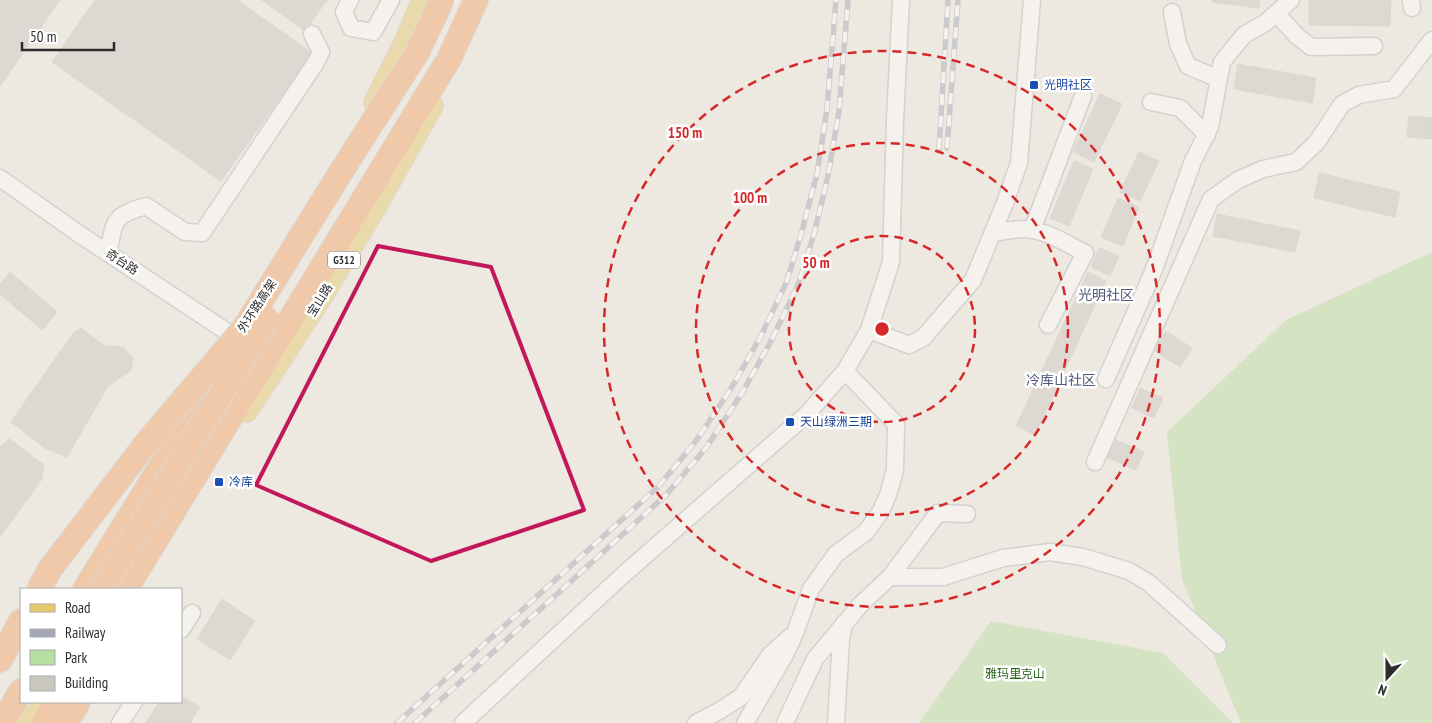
<svg xmlns="http://www.w3.org/2000/svg" width="1432" height="723" viewBox="0 0 1432 723" font-family="'PT Sans Narrow','Noto Sans SC',sans-serif">
  <style>
    .green { fill: #b6dfa1 }
    .building { fill: #c9c6be; stroke: #c9c3ba }
    .lines { fill: none; stroke-linecap: round; stroke-linejoin: round }
    .minor-casing { stroke: #b4b6bf; stroke-width: 19 }
    .major-casing { stroke: #c8c8c8; stroke-width: 22 }
    .highway-casing { stroke: #c8c8c8; stroke-width: 26 }
    .minor { stroke: #fff; stroke-width: 16 }
    .major { stroke: #e7cb6c; stroke-width: 20 }
    .highway { stroke: #f2a466; stroke-width: 24 }
    .rail-casing { stroke: #a3a6b5; stroke-width: 5.5 }
    .rail { stroke: #fff; stroke-width: 4; stroke-dasharray: 11; stroke-linecap: butt }
    .highway-bridge-casing { stroke: #c8c8c8; stroke-width: 26; stroke-linecap: butt }
    .highway-bridge { stroke: #f2a466; stroke-width: 24 }
    .marked { fill: none; stroke: #c2185b; stroke-width: 4; stroke-linejoin: round }
    .ring { fill: none; stroke: #d62828; stroke-width: 2.5; stroke-dasharray: 9 6 }
    .transit-dot { fill: #1a4fb4; stroke: #fff; stroke-width: 2 }
    .labels { text-anchor: middle; stroke-width: 5; stroke-linejoin: round; paint-order: stroke }
    .shield { fill: #fff; stroke: #6c6c6c; stroke-width: 1 }
    .shield-label { font-size: 11px; font-weight: bold; fill: #2d2d2d }
    .transit-label { font-size: 12px; fill: #164399; stroke: #fff; text-anchor: start }
    .street-label { font-size: 12px; fill: #2d2d2d; stroke: #fff }
    .park-label { font-size: 12px; fill: #2e6621; stroke: #fff }
    .neighbourhood-label { font-size: 14px; fill: #50577b; stroke: #fff }
    .centre { fill: #d62828; stroke: #fff; stroke-width: 2.5 }
    .ring-label { font-size: 15px; text-anchor: middle; font-weight: bold; fill: #d62828; stroke: #fff; stroke-width: 5; stroke-linejoin: round; paint-order: stroke }
  </style>
  <rect width="100%" height="100%" fill="#ede8e0"/>
  <!-- green -->
  <path class="green" d="M1432,252V723H1241L1182,579L1167,432L1286,320Z
    M991,621L1163,653L1233,723H919Z"/>
  <!-- building -->
  <path class="building" d="M0,0H60L0,86Z
    M95,0H237L312,53L221,181L52,62Z
    M262,0H327L305,31Z
    M1213,0H1260L1259,8L1212,2Z
    M1309,0H1391L1390,26L1309,25Z
    M1238,64L1316,78L1312,103L1234,89Z
    M1100,94L1122,104L1094,162L1073,152Z
    M1409,116L1432,118V139L1407,137Z
    M1139,152L1159,161L1140,201L1120,192Z
    M1074,161L1093,169L1069,226L1050,218Z
    M1319,173L1400,192L1395,217L1314,198Z
    M1118,198L1139,207L1123,246L1101,237Z
    M1217,214L1300,231L1295,252L1213,236Z
    M1099,248L1119,256L1110,276L1091,267Z
    M10,272L57,312L42,330L0,294V284Z
    M1088,272L1106,281L1035,435L1016,426Z
    M81,328L105,346H116L125,349L133,358L131,370L108,386L67,457L45,448L11,422L74,332Z
    M1166,331L1192,348L1180,367L1153,350Z
    M1140,388L1163,398L1154,418L1132,408Z
    M9,439L44,465L42,479L0,537V447Z
    M1114,439L1144,452L1136,470L1106,457Z
    M222,599L255,621L230,660L197,639Z
    M181,696L200,707L190,723H146L159,702H181Z"/>
  <g class="lines">
    <defs>
      <path id="minor" d="M350,0L344,12L351,28L373,32L391,0
        M1411,0L1412,8
        M1172,12L1178,44L1188,66L1219,79
        M1276,13L1297,36L1311,47L1374,46
        M1151,102L1180,108L1207,135
        M0,178L79,234L244,343
        M1032,230L1083,96
        M993,233C1004,231 1015,229 1025,229C1046,230 1067,244 1085,253L1048,325
        M108,253C115,220 112,216 146,206L185,232L202,233L315,64L321,52L312,34
        M869,330L909,345L923,338L973,280L1005,203L1019,163L1032,0
        M1106,379L1153,272L1193,161L1210,127L1222,62L1244,35L1265,23L1291,0
        M1095,462L1211,199L1238,180L1263,169L1296,162L1317,142L1342,104L1359,95L1394,89L1432,40
        M890,577H943L1003,558L1050,552L1083,557L1129,571L1149,583L1218,645
        M181,630L192,613
        M120,723L134,702
        M463,723L623,575L807,414L845,371L869,330L891,262L895,121L901,0
        M696,723L719,711L741,697L770,655L790,637
        M745,723L785,655L795,633L811,589L836,554L866,532L881,511L888,495L895,470L896,424L845,371
        M785,723L815,659L861,604L890,577L938,513L967,514
        M836,723L841,640L844,623"/>
      <path id="major" d="M374,102L402,47L422,0
        M247,412L319,302L377,206L433,106
        M27,723L46,702"/>
      <path id="highway" d="M85,589L182,432L214,388
        M126,589L449,59L476,0
        M0,660L21,621
        M2,723L21,691
        M44,723L57,702
        M66,723L78,702"/>
    </defs>
    <!-- minor casing -->
    <use href="#minor" class="minor-casing"/>
    <!-- major casing -->
    <use href="#major" class="major-casing"/>
    <!-- highway casing -->
    <use href="#highway" class="highway-casing"/>
    <!-- minor -->
    <use href="#minor" class="minor"/>
    <!-- major -->
    <use href="#major" class="major"/>
    <!-- highway -->
    <use href="#highway" class="highway"/>
    <defs>
      <path id="rail" d="M947,148L958,0
        M939,149L948,0
        M397,723L658,487L696,441L732,387L761,336L787,281L802,231L817,174L827,109L836,0
        M415,723L666,495L706,448L742,393L771,341L798,285L814,234L828,176L839,111L848,0"/>
    </defs>
    <!-- rail casing -->
    <use href="#rail" class="rail-casing"/>
    <!-- rail -->
    <use href="#rail" class="rail"/>
    <defs>
      <path id="highway-bridge" d="M39,589L50,569L148,441L245,327L339,175L418,51L442,0
        M102,589L267,319"/>
    </defs>
    <!-- highway-bridge casing -->
    <use href="#highway-bridge" class="highway-bridge-casing"/>
    <!-- highway-bridge -->
    <use href="#highway-bridge" class="highway-bridge"/>
  </g>
  <!-- marked area -->
  <path d="M0 0H1432V723H0ZM378,246L491,267L584,510L431,561L256,485Z" fill="#ede8e0" fill-opacity=".55" fill-rule="evenodd"/>
  <path class="marked" d="M378,246L491,267L584,510L431,561L256,485Z"/>
  <!-- distance rings -->
  <g class="ring">
    <circle cx="882" cy="329" r="93"/>
    <circle cx="882" cy="329" r="186"/>
    <circle cx="882" cy="329" r="278"/>
  </g>
  <!-- markers -->
  <g class="transit-dot">
    <rect x="1029" y="80" width="10" height="10" rx="2.5"/>
    <rect x="785" y="417" width="10" height="10" rx="2.5"/>
    <rect x="214" y="477" width="10" height="10" rx="2.5"/>
  </g>
  <g class="labels">
    <!-- shield labels -->
    <rect class="shield" x="328" y="251.5" width="32" height="17" rx="4"/>
    <g class="shield-label">
      <text x="344" y="264">G312</text>
    </g>
    <!-- transit labels -->
    <g class="transit-label">
      <text x="1044" y="89">光明社区</text>
      <text x="800" y="426">天山绿洲三期</text>
      <text x="229" y="486">冷库</text>
    </g>
    <!-- street labels -->
    <g class="street-label">
      <text transform="translate(122 262) rotate(33)" y="4">奇台路</text>
      <text transform="translate(320 300) rotate(-58)" y="4">宝山路</text>
      <text transform="translate(257 306) rotate(-57)" y="4">外环路高架</text>
    </g>
    <!-- park labels -->
    <g class="park-label">
      <text x="1015" y="678">雅玛里克山</text>
    </g>
    <!-- neighbourhood labels -->
    <g class="neighbourhood-label">
      <text x="1106" y="300">光明社区</text>
      <text x="1061" y="385">冷库山社区</text>
    </g>
  </g>
  <circle cx="882" cy="329" r="8" class="centre"/>
  <g class="ring-label">
    <text x="685" y="138">150 m</text>
    <text x="750" y="203">100 m</text>
    <text x="816" y="268">50 m</text>
  </g>
  <!-- legend -->
  <rect x="20" y="588" width="162" height="115" fill="#ffffff" stroke="#ababab"/>
  <rect x="30" y="604" width="25" height="8" fill="#e7cb6c" stroke="#ababab"/>
  <text x="65" y="613" font-size="15" fill="#2d2d2d">Road</text>
  <rect x="30" y="629" width="25" height="8" fill="#a3a6b5" stroke="#ababab"/>
  <text x="65" y="638" font-size="15" fill="#2d2d2d">Railway</text>
  <rect x="30" y="650" width="25" height="15" fill="#b6dfa1" stroke="#ababab"/>
  <text x="65" y="663" font-size="15" fill="#2d2d2d">Park</text>
  <rect x="30" y="676" width="25" height="15" fill="#c9c6be" stroke="#ababab"/>
  <text x="65" y="688" font-size="15" fill="#2d2d2d">Building</text>
  <!-- north arrow -->
  <g transform="translate(1387 678) rotate(201)" stroke="#ffffff" stroke-width="4" paint-order="stroke">
  <path d="M0-4L9 19L0 12L-9 19Z" fill="#2d2d2d"/>
  <text y="-8" font-size="14" font-weight="bold" text-anchor="middle" fill="#2d2d2d">N</text>
  </g>
  <!-- scale -->
  <path d="M22 42v8h92v-8" fill="none" stroke="#2d2d2d" stroke-width="2.5"/>
  <text x="30" y="42" font-size="15" fill="#2d2d2d" stroke="#ffffff" stroke-width="4" paint-order="stroke">50 m</text>
</svg>
